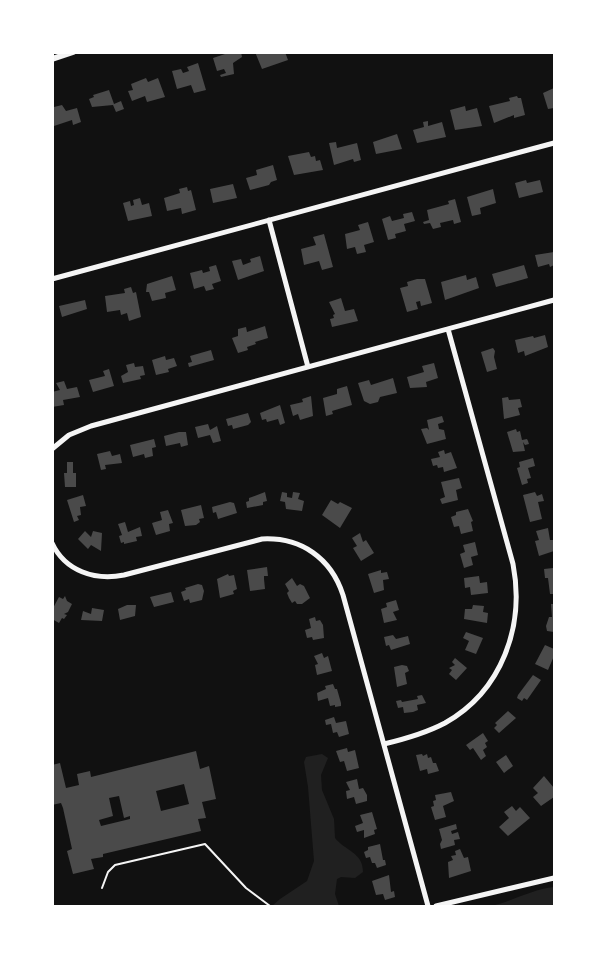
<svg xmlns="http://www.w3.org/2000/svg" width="607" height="959" viewBox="0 0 607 959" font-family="Barlow,sans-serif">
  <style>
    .green { fill: #202020 }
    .building { fill: #4a4a4a; fill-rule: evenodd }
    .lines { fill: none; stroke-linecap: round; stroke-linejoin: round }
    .path { stroke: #f5f5f5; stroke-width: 2 }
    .minor { stroke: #f5f5f5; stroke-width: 5 }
    .tertiary { stroke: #f5f5f5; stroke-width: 6 }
  </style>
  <rect width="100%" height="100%" fill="#111"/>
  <!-- green -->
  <path class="green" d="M322,754L328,758L321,775L322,790L334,819L335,838C345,851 363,852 363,872L355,878L341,877L337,879L335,894L339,906H272L280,899L307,881L314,861L308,787L304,762L306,757Z
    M554,887V906H491C513,901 533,889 554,887Z"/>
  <!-- building -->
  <path class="building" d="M231,52H241L242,57L233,63L234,74L221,77L220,75L226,73L224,69L217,71L213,58Z
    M255,52H285L288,60L262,69Z
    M198,63L206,90L194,93L191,85L177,89L172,71L181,69L183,73L189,71L187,67Z
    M146,78L148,82L158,78L165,97L147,102L145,96L132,101L128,91L133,90L131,84Z
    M554,88V108L548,109L543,93Z
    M109,90L114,104L121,101L124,109L116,112L113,105L92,107L89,99L94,97L93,95Z
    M517,96L518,98H521L525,115L514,118V115L494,123L489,106L510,101L509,98Z
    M62,105L66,111L77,108L81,122L73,125L72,120L54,126V107Z
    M465,106L466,111L477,108L482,126L455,130L450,110Z
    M428,121V126L442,122L446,137L417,143L413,130L424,127L423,122Z
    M397,134L402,149L376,154L373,142Z
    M336,142L337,148L357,143L361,160L354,162L353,159L334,165L329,143Z
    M309,152L311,157L315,156L316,161L320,160L323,170L294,175L288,156Z
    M273,165L277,180L271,182L269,185L250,190L246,178L257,175L256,170Z
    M526,180L527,183L540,180L543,192L519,198L515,183Z
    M233,184L237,198L213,203L210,189Z
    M187,187L188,191L191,190L196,210L182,214L181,208L167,211L164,198L180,193L179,189Z
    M493,189L496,203L480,208L481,214L472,216L467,197Z
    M140,198L142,205L149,203L152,216L128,221L123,203L130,201L131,206L134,205L133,200Z
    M455,199L461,222L454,224L453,220L440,223L441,227L433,229L430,223L424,224L423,222L429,220L427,210L449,204L448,201Z
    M412,212L415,221L404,224L406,231L395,234L396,238L388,240L382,219L390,216L392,221L404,218L403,214Z
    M368,222L374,242L364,245L366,252L357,254L355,247L347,249L345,234L360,230L358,225Z
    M324,234L333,267L322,270L319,261L304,265L301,249L316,245L313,237Z
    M554,252V265L550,267L549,264L538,267L535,255Z
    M260,256L264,271L238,280L232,261L241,259L243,265L251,262L250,259Z
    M216,265L221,281L212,284L214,289L206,291L204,286L194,289L190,273L202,270L203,273L210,271L209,267Z
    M524,265L528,278L496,287L492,274Z
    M466,275L467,280L476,277L479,288L445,300L441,282Z
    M172,276L176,290L165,293L166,298L152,301L149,292H146L147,284Z
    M417,279H425L432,303L421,306L420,301L416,302L418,309L407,312L400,288L408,286L407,282Z
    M131,287L133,293L136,292L141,317L129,321L127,313L121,315L120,310L107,312L105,296L125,293L124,289Z
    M341,298L345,311L354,309L358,321L332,327L330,319L334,318L333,315L335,314L329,302Z
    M85,300L87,309L62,317L59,306Z
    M265,326L268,338L255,342L256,344L247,347L248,350L238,353L232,338L238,336V329L246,327L247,332Z
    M545,335L548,347L525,356L524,351L518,353L515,340L533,336L534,338Z
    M493,348L495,351L494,357L497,369L487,372L481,352Z
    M211,350L214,360L189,367L188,363L192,362L190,356Z
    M165,356L166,360L174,358L177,366L168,369L169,372L156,375L152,360Z
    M134,363L135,367L143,366L145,375L140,376L141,379L123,383L121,376L128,372L126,365Z
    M434,363L438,378L426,382L427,387L410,388L407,377L424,372L422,366Z
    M109,369L114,386L93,392L89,380L105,376L103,371Z
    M393,378L397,393L380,397L378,402L370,404L364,401L358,383L369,380L371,385Z
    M64,381L67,389L77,387L80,397L63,400L64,405L52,407V392L60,390L56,383Z
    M347,386L352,405L332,411L333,414L326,416L323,398L337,394V389Z
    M311,396L313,416L300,420L298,414L293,416L290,405L303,402L302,399Z
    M508,397L509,400L520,399L522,407L518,408L520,415L504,419L502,398Z
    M280,405L285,423L280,425L278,419L267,422L266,419L262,420L260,413Z
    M248,413L251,422L248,425L233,429L232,425L228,426L226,419Z
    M442,416L444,422L438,424L439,429L444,430L446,439L427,444L421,429L427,428L429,430L427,420Z
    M208,424L210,430L217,426L221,441L213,443L210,435L198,438L195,427Z
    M516,429L517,432L520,431L522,440L527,439L528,441L529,444L525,445L523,442L525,451L513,452L507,432Z
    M179,432H186L188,445L181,447L180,443L166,446L164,436Z
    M154,439L156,447L152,448L153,456L145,458L144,454L133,457L130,445Z
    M444,450L445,454L451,452L457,468L444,472L443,467L438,468L437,465L433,466L431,459L440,457L438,452Z
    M110,451L112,456L120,454L122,463L105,465L106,469L101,470L97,454Z
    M533,458L535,466L528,468L531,478L527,479L528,483L522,485L517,468L520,467L519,462Z
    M67,462H73V473H76V487H65L64,473H67Z
    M459,478L462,488L456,490L458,500L442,504L440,499L445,497L441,482Z
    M265,492L267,501L263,502V505L247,508L246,502L249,501V498Z
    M282,492L287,493V497L292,498L293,492L300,493L298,499L304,501L302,511L286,509L285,502L280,501Z
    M535,492L537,496L542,494L544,501L538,502L542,519L530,522L523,495Z
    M83,495L86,506L80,507L81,515L77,516L79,520L74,522L67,500Z
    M331,500L338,504L340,502L352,508L340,528L322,515Z
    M230,502L234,503L237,513L218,519L216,512L213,513L212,507Z
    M201,505L204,518L199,519L200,522L196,525L185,526L181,510Z
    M468,509L473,521L471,522L473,531L461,534L459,526L454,527L451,517L456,515V512Z
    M168,510L173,523L169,524L170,531L156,535L152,523L162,520L160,512Z
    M125,522L128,532L140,527L142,536L136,537L137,541L124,544V542L121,543L119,536L122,535L118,524Z
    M548,528L550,540H554V551L539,556L535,541L539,540L536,531Z
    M85,531L91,537L93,531L102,533L101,551L91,545L88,549L78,539Z
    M360,533L363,542L366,540L374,553L361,561L353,548L357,546L352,538Z
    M475,542L478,555L471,557L473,565L464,568L460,554L465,552L463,545Z
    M267,567L268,576H264V579L265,589L250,591L247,570Z
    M553,568L554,594H550L548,578H545L544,569Z
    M381,570V573L387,572L389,579L383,580L384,590L374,593L368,574Z
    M228,574L229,576L234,575L237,589L233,591L234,594L220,598L217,579Z
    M479,576L480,583L487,582L488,593L471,595L470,587L465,588L464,578Z
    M292,578L297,586L300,584L304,586L310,598L302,604H297L295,601L292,603L289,598L287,593L289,591L285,584Z
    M198,584L202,585L204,591L202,600L190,603L189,599L184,601L181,592L186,590L185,588Z
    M171,592L174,602L154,607L150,597Z
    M65,596L67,601L72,604L68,612L64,614L67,615L64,619L62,618L59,623L52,619V610L59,597L63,599Z
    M396,600L399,610L393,612L397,620L384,623L381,609L387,607L386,603Z
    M551,604H554V632L547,631L546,626L549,617H552Z
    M127,605H136L135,616L120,620L118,609Z
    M473,605L484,606L483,612L488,613L487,623L464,619L465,609H472Z
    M92,608L104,610L102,621L81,620L83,611L91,614Z
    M315,617L316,621L320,620L323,625L324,638L313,640L312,637L307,638L305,630L311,628L309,619Z
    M466,632L483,638L476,654L465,650L469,641L463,638Z
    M393,635L396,639L408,636L410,644L391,650L389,645L386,646L384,637Z
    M545,645L554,649V656L548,670L535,664Z
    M322,653L324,658L328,656L332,671L317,675L315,665L318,664L314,656Z
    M455,658L467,668L456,680L449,674L452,670L449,668L455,665L452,662Z
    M402,665L407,666L409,671L405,673L407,684L397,687L394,667Z
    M533,675L541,680L527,700L524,698L522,701L517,698L518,695Z
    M333,684L335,689H337L341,703V706L335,707V705L330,706L328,698L318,701L317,693L326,689L325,686Z
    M422,695L426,703L417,705L418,710L413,712L404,713L403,707L398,708L396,701L401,700L402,702L418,699L417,696Z
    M508,711L516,718L499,733L494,728L497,725L495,723Z
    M334,717L336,723L346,721L349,734L339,737L337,732L333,733L331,724L326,725L325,720Z
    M483,733L488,741L485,743L487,747L483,750L486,756L481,760L473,748L470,750L466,745Z
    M347,748L348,752L355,750L359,768L347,771L344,761L340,762L336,751Z
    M196,751L200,769L209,766L216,799L202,802L206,818L198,819L201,831L103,854V857L91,859L94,869L73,874L67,851L72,849L63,808L61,803L52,805V765L60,763L66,788L79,785L77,774L90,771L91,777ZM184,784L189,804L161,811L156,791ZM119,796L124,818L130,816V819L101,826L99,820L113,816L109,798Z
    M422,754L423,756L427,754L428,758L431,757L433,763H436L439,771L428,774L427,769L420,771L416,755Z
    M506,755L513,766L504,773L496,762Z
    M544,776L554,788V797L541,806L533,797L538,793L533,788Z
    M357,779L359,789L363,788L367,795V801L356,804L354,797L347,799L346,791L350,790L346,782Z
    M451,792L454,801L443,806L446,817L435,820L431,807L434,806L433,801L436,800L435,795Z
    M512,806L516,811L520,807L530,818L508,836L499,827L509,818L504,812Z
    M372,812L377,829L374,830L375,834L364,838V830L357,832L355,826L363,823L360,815Z
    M456,824L457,829L451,831L452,834L458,832L460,839L454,840L455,845L441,849L440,844L442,840L439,829Z
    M380,844L383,860H385L386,865L377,868L375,863H372L370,857L366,858L364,852L368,850V847Z
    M460,849L464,858L468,857L471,871L449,878L448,862L453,860L451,856L456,855L455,851Z
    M389,875L391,892L394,891L395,897L385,900L383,894L376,895L372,881Z"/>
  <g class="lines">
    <!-- path -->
    <path class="path" d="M102,888L108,872L115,865L205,844L246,888L270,906"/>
    <!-- minor -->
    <path class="minor" d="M269,220L308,367
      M52,279L554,143
      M52,449L69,435L91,426L554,300
      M52,543C65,571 95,581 124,575L262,539C301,537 331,558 343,595L428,906
      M384,744C405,739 426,733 445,723C502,691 525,626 513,564L448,329
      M436,906L554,878"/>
    <!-- tertiary -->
    <path class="tertiary" d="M52,59L73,52"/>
  </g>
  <!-- border -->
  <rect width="607" height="959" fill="none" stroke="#ffffff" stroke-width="108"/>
</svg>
